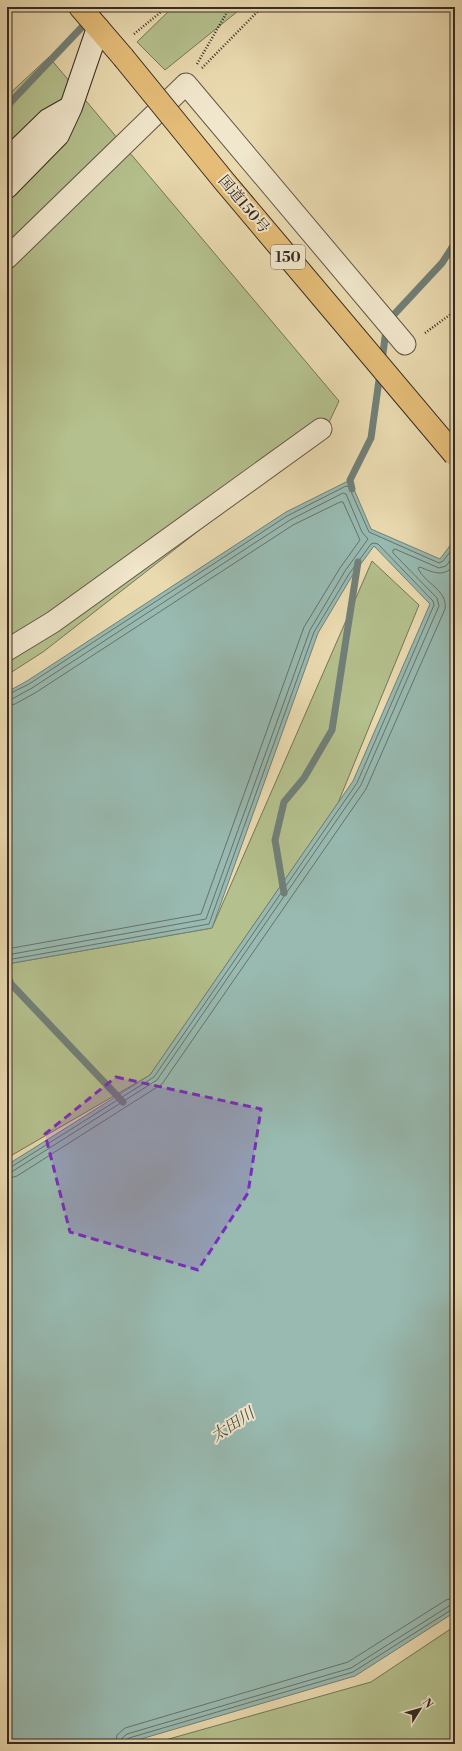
<svg xmlns="http://www.w3.org/2000/svg" width="462" height="1751" viewBox="0 0 462 1751" font-family="'Libre Bodoni','Noto Serif JP',serif">
  <style>
    .green { fill: #b4c08d; stroke: #757559 }
    .water { fill: #98bab1; stroke: #718079 }
    .lines { fill: none; stroke-linecap: round; stroke-linejoin: round }
    .shore { stroke: #67726b; stroke-width: 1 }
    .stream { stroke: #718079; stroke-width: 7 }
    .street-casing { stroke: #635648; stroke-width: 23 }
    .secondary-casing { stroke: #362a25; stroke-width: 24 }
    .highway-casing { stroke: #362a25; stroke-width: 24 }
    .path { stroke: #362a25; stroke-width: 2.5; stroke-dasharray: 1 2; stroke-linecap: butt }
    .street { stroke: #f1e7cc; stroke-width: 21 }
    .secondary { stroke: #f1e7cc; stroke-width: 22 }
    .highway { stroke: #e5bd78; stroke-width: 22 }
    .highway-bridge-casing { stroke: #362a25; stroke-width: 24; stroke-linecap: butt }
    .highway-bridge { stroke: #e5bd78; stroke-width: 22 }
    .marked { fill: #7b2cbf; fill-opacity: 0.2; stroke: #7b2cbf; stroke-width: 3; stroke-dasharray: 8 5; stroke-linejoin: round }
    .labels { text-anchor: middle; stroke-width: 4; stroke-linejoin: round; paint-order: stroke }
    .shield { fill: #f1e7cc; stroke: #6e6357; stroke-width: 1 }
    .shield-label { font-size: 14px; font-weight: bold; fill: #362a25 }
    .street-label { font-size: 15px; fill: #362a25; stroke: #f1e7cc }
    .water-label { font-size: 16px; font-style: italic; fill: #4e4e48; stroke: #f1e7cc }
  </style>
  <rect width="100%" height="100%" fill="#eadab0"/>
  <filter id="stains"><feTurbulence type="fractalNoise" baseFrequency=".005" numOctaves="4"/><feColorMatrix values="0 0 0 0 .2 0 0 0 0 .09 0 0 0 0 .02 0 0 0 .5 -.17"/></filter>
  <radialGradient id="worn" r=".72"><stop offset=".6" stop-color="#630" stop-opacity="0"/><stop offset="1" stop-color="#630" stop-opacity=".3"/></radialGradient>
  <!-- green -->
  <path class="green" d="M173,7H243L165,70L137,42Z
    M49,57L339,401L324,433L43,652L7,675V96Z
    M372,561L419,605L338,803L150,1075L7,1158V964L212,928Z
    M455,1626V1744H151L371,1682Z"/>
  <!-- water -->
  <path class="water" d="M350,480L371,529L440,559L455,539V1612L355,1676L124,1744H7V1165L150,1075L353,781L430,604L374,546L352,576L318,633L212,928L7,964V692L27,681L286,512Z"/>
  <g class="lines">
    <!-- shore -->
    <path class="shore" d="M7,695L29,684L287,516L346,486L349,487L369,532L439,563L443,561L455,546
      M7,700L12,699L32,688L290,520L343,493L346,494L362,532L368,539L345,571L310,630L206,919L7,955
      M7,706L15,704L35,693L293,525L340,502H343L360,540L340,568L304,627L201,914L7,949
      M7,960L209,924L314,632L349,574L371,544L374,543L378,544L433,601L434,605L357,783L154,1077L11,1167L7,1168
      M7,1173L13,1171L157,1080L361,785L439,606L437,598L393,553V550L395,549L439,568L446,566L455,554
      M7,1179L17,1176L162,1084L366,789L445,609C448,590 424,583 418,568L420,567C434,573 445,578 455,564
      M115,1744L117,1735L125,1728L348,1662L446,1600L455,1598
      M121,1744L122,1738L127,1734L351,1668L449,1606L455,1604
      M126,1744V1740L129,1738L353,1672L451,1610L455,1609"/>
    <!-- stream -->
    <path class="stream" d="M7,106L101,7
      M382,361L387,322L442,263L455,243
      M352,489L350,480L371,438L380,373
      M284,893L275,840L284,802L304,778L332,730L358,562
      M7,975L11,984L123,1102"/>
    <defs>
      <path id="street" d="M7,258L186,84L405,344
        M7,650L53,622L321,429"/>
      <path id="secondary" d="M7,160L48,120L71,107L98,28
        M7,187L58,135L71,107"/>
      <path id="highway" d="M80,7L123,57"/>
    </defs>
    <!-- street casing -->
    <use href="#street" class="street-casing"/>
    <!-- secondary casing -->
    <use href="#secondary" class="secondary-casing"/>
    <!-- highway casing -->
    <use href="#highway" class="highway-casing"/>
    <!-- path -->
    <path class="path" d="M134,34L167,7
      M197,64L230,7
      M202,68L262,7
      M425,333L455,311"/>
    <!-- street -->
    <use href="#street" class="street"/>
    <!-- secondary -->
    <use href="#secondary" class="secondary"/>
    <!-- highway -->
    <use href="#highway" class="highway"/>
    <defs>
      <path id="highway-bridge" d="M123,57L224,181L455,455"/>
    </defs>
    <!-- highway-bridge casing -->
    <use href="#highway-bridge" class="highway-bridge-casing"/>
    <!-- highway-bridge -->
    <use href="#highway-bridge" class="highway-bridge"/>
  </g>
  <!-- marked area -->
  <path class="marked" d="M116,1077L261,1109L248,1193L198,1270L70,1232L45,1134Z"/>
  <g class="labels">
    <!-- shield labels -->
    <rect class="shield" x="271" y="245" width="34" height="24" rx="3"/>
    <g class="shield-label">
      <text x="288" y="262">150</text>
    </g>
    <!-- street labels -->
    <g class="street-label">
      <text transform="translate(244 204) rotate(50)" y="5">国道150号</text>
    </g>
    <!-- water labels -->
    <g class="water-label">
      <text transform="translate(232 1424) rotate(-33)" y="6">太田川</text>
    </g>
  </g>
  <!-- margin -->
  <rect width="462" height="1751" fill="none" stroke="#eadab0" stroke-width="24"/>
  <rect x="8" y="8" width="446" height="1735" fill="none" stroke="#362a25" stroke-width="2"/>
  <rect x="12" y="12" width="438" height="1727" fill="none" stroke="#362a25"/>
  <!-- north arrow -->
  <g transform="translate(420 1709) rotate(53)" stroke="#f1e7cc" stroke-width="3" paint-order="stroke">
  <path d="M0-3L7 15L0 10L-7 15Z" fill="#362a25"/>
  <text y="-6" font-size="11" font-weight="bold" text-anchor="middle" fill="#362a25">N</text>
  </g>
  <rect width="100%" height="100%" filter="url(#stains)"/>
  <rect width="100%" height="100%" fill="url(#worn)"/>
</svg>
